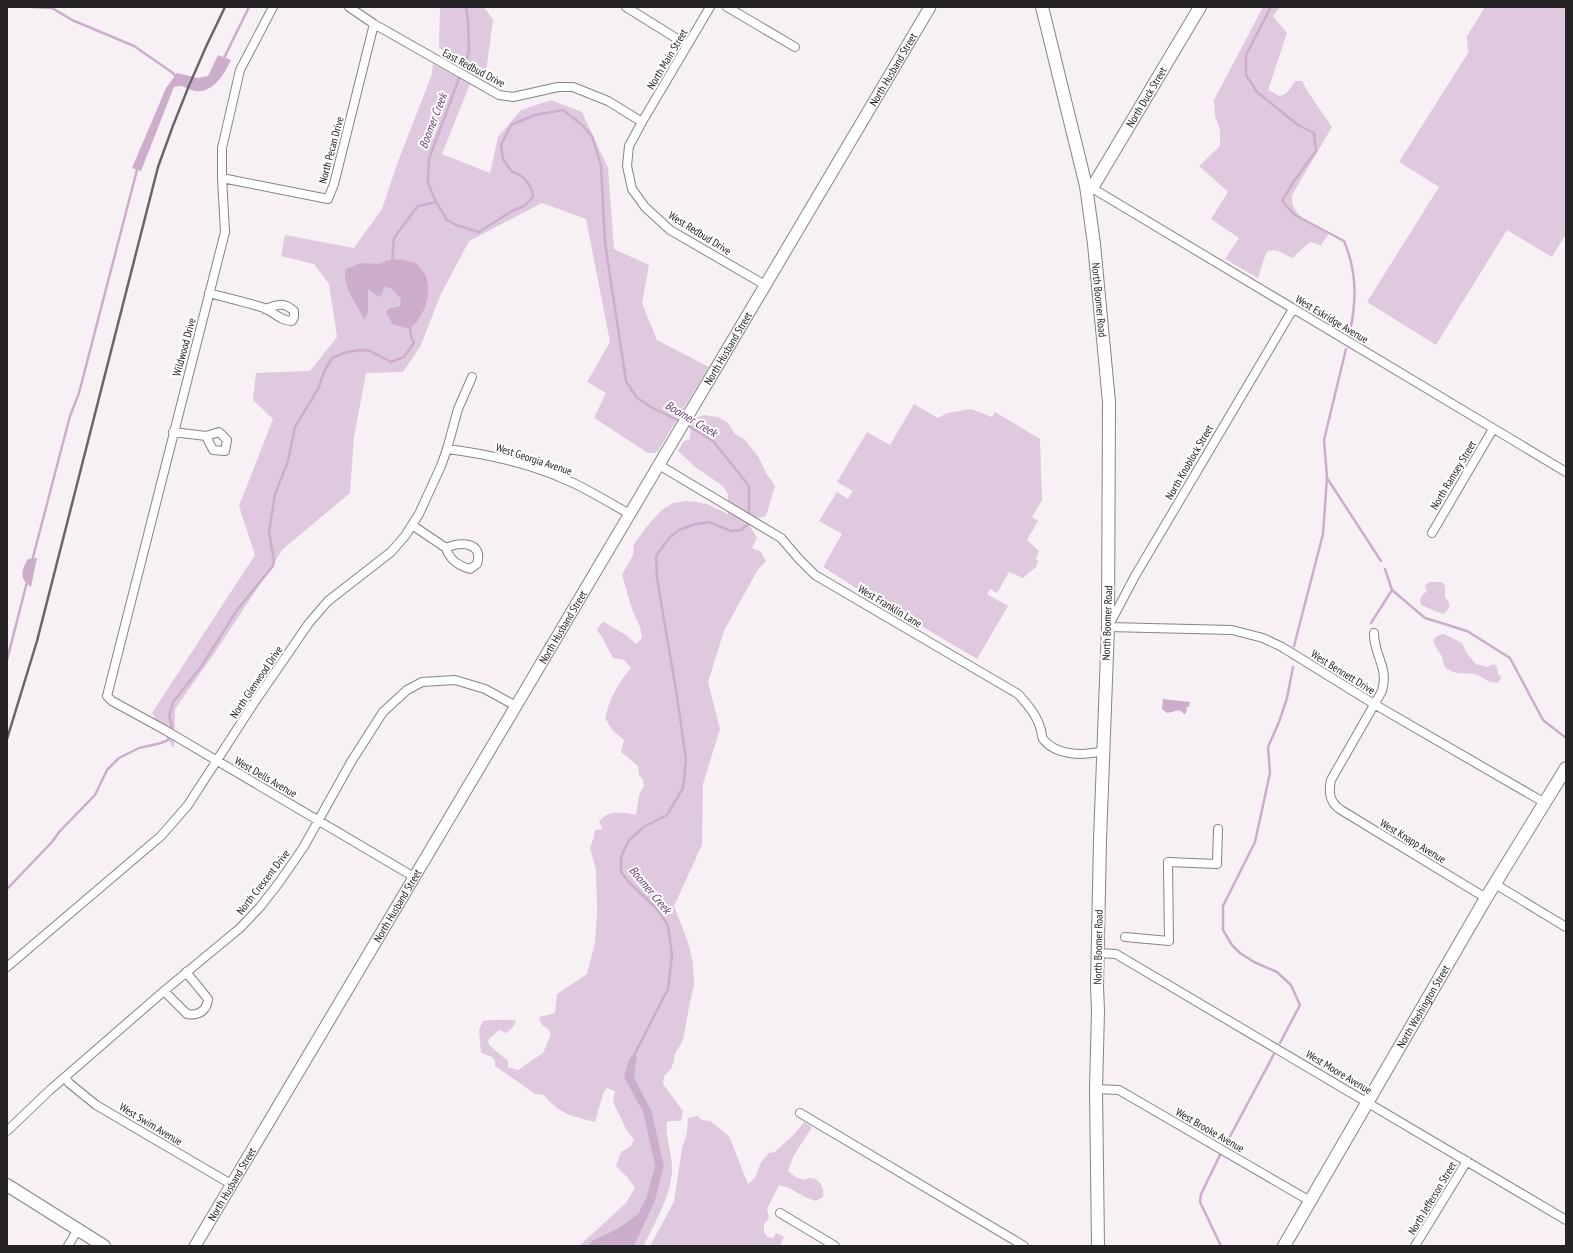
<svg xmlns="http://www.w3.org/2000/svg" width="1573" height="1253" viewBox="0 0 1573 1253" font-family="'PT Sans Narrow',sans-serif">
  <style>
    .green { fill: #dfc9de }
    .water { fill: #cdadcc }
    .lines { fill: none; stroke-linecap: round; stroke-linejoin: round }
    .stream { stroke: #cdadcc; stroke-width: 2.5 }
    .minor-casing { stroke: #888388; stroke-width: 10 }
    .tertiary-casing { stroke: #888388; stroke-width: 13 }
    .secondary-casing { stroke: #888388; stroke-width: 14 }
    .minor { stroke: #fff; stroke-width: 8 }
    .tertiary { stroke: #fff; stroke-width: 11 }
    .secondary { stroke: #fff; stroke-width: 12 }
    .rail { stroke: #696669; stroke-width: 2.5 }
    .labels { text-anchor: middle; stroke-width: 4; stroke-linejoin: round; paint-order: stroke }
    .street-label { font-size: 11px; fill: #252325; stroke: #fff }
    .water-label { font-size: 12px; font-style: italic; fill: #6a3f6a; stroke: #fff }
  </style>
  <rect width="100%" height="100%" fill="#f7f1f6"/>
  <!-- green -->
  <path class="green" d="M440,7H484L493,20L486,72L439,48Z
    M1263,7H1280L1273,16L1287,33L1268,90L1279,96C1288,95 1290,88 1295,81H1302L1308,92L1332,127L1292,195C1290,216 1311,224 1326,231L1328,235L1321,245L1310,242L1292,258C1283,254 1275,246 1266,253L1258,278L1225,259L1239,238L1211,219L1228,192L1199,166L1220,146V130L1215,116L1214,100Z
    M1485,7H1566V234L1552,257L1507,230L1436,345L1367,302L1439,187L1399,162L1468,53L1467,36Z
    M433,64L470,84L442,154L490,173L498,137L521,110L551,100L582,112L608,168L614,249L649,265L642,303L657,340L709,367L658,451L654,453H648L594,418L606,393L587,382L610,342L586,219L542,203L469,241L440,296L421,345L403,372L366,373L354,437L350,493L283,549L216,651L175,709L174,749L152,713L255,555L239,506L273,419L253,400L256,373L310,371L337,337L329,284L314,264L281,256L285,235L354,248L382,209L397,164L432,74Z
    M914,404L938,418L947,413L971,409L992,417L995,412L1040,439L1042,500L1032,517L1038,521L1027,540L1039,551L1036,559L1038,561L1036,567L1023,578L1009,572L997,593L990,589L987,594L1008,606L977,659L891,608L880,603L823,567L842,534L819,521L837,492L848,499L853,491L837,482L867,432L890,445Z
    M704,415L718,417L728,423L735,434L744,439L758,456L766,473L775,486L766,516L754,519L750,526L757,538L752,548L761,552L766,561L757,571L724,631L708,682L720,729L703,784L702,845L674,906L688,942L693,963L694,986L690,1002L683,1040L675,1054L674,1061L671,1069L664,1076L663,1084L683,1111L681,1121H670L667,1122C665,1139 673,1154 672,1171C670,1199 655,1221 644,1246H634L655,1201L664,1166L652,1112L634,1077L624,1078L643,1112L655,1166L646,1198L638,1214L617,1229L593,1240L587,1246H579L626,1203L635,1188L627,1177L616,1166L621,1152L631,1146L634,1140L626,1129L613,1102L615,1091L607,1088L603,1094L595,1122C572,1116 560,1115 544,1095L535,1094L495,1066V1061L492,1057L481,1053L479,1030L483,1021C494,1019 504,1020 516,1020C514,1027 511,1030 505,1033L499,1030L488,1040L489,1045L508,1061V1067L518,1070L543,1053L551,1034L548,1029L542,1025L539,1017L555,1013L557,994L587,974L595,943L597,913L596,870L590,848L594,837L595,830L603,829L599,822C608,809 622,812 636,815L639,795L644,786L643,779L639,775L638,766L621,752L624,740L612,730L605,718C610,698 618,683 631,668L624,660L613,658L602,637L597,630L600,625L604,622L626,635L636,644L642,638L640,627L632,609L622,575L633,555L634,544L648,525L662,510L673,503L686,501L697,502L707,504L728,514V494L723,486L695,467L678,451L684,441L690,439L691,420Z
    M1429,582H1442L1445,586V597L1449,603V608L1444,614L1440,613L1421,605C1419,598 1422,595 1427,591L1425,587L1426,584Z
    M1444,634L1462,643L1466,652L1476,664L1487,667L1494,664L1497,667L1498,674L1501,677L1499,682C1487,685 1484,676 1474,674C1465,673 1457,675 1449,670C1443,667 1444,663 1442,657C1439,649 1424,638 1444,634Z
    M697,1116L702,1120L710,1121L729,1136L748,1184L755,1178L761,1162L769,1153L775,1152C785,1142 796,1134 804,1122L812,1127L794,1155L788,1171C792,1174 796,1178 801,1179C805,1181 806,1178 810,1178C820,1178 825,1189 823,1197L816,1201L807,1198L787,1187L779,1185L767,1209L769,1218L764,1224V1233L768,1237L773,1238L776,1233L784,1237L780,1246H650L674,1202L682,1148L687,1133L688,1118Z"/>
  <!-- water -->
  <path class="water" d="M218,55L231,60C225,73 213,94 195,91C186,89 184,84 174,87L141,171L132,168L166,88L177,73L198,78L208,76Z
    M392,259C400,260 412,260 418,265C437,283 427,314 410,329L392,324L386,312L388,309L400,306L401,299L391,288L384,287L382,294L378,297L370,290H368V313L364,319C357,304 341,285 346,269L361,263L378,264Z
    M37,558L31,587C19,579 21,570 28,559Z
    M1163,699L1190,702L1189,707H1187L1186,713L1184,714C1179,707 1173,713 1167,713L1162,709Z
    M633,1055H637L634,1077L652,1112L664,1166L655,1201L634,1246H587L593,1240L617,1229L638,1214L646,1198L655,1166L643,1112L624,1078L629,1059Z"/>
  <g class="lines">
    <!-- stream -->
    <path class="stream" d="M32,7L52,8L72,20L134,46L173,73L176,77
      M1271,7L1246,55V75L1257,92L1267,100L1298,125L1314,133L1316,151L1294,181L1282,201L1295,215L1344,241C1357,271 1357,303 1349,335
      M223,60L249,7
      M462,71L469,52L468,21L466,7
      M460,76L429,159L428,183L436,202L447,220L456,225L479,232L510,212L524,206L533,197C532,186 523,174 512,172L503,159L501,145L511,125L535,115L563,110L581,124L592,136L601,166L605,243L626,381L636,397L649,406L681,422
      M392,261L394,238L399,231L418,206L436,202
      M1327,478L1381,561
      M32,561L70,416L79,393L138,166
      M1392,590L1425,618L1467,631L1510,658L1543,720L1566,738
      M1371,623L1392,590L1385,569
      M1294,646L1323,534L1327,477L1324,440L1346,349
      M7,660L27,582
      M170,730L172,725L169,717L173,702L201,667L237,610L273,566L274,561L269,532L275,494L288,461L295,427L318,389L325,370L332,358L344,353L359,350L370,351L391,362L404,357L414,343L411,336L410,327
      M7,889L52,842L60,831L95,795L107,770L119,758L139,748L161,743L168,740L169,735
      M1280,1043L1300,1005L1291,985L1277,972L1254,962L1240,953L1232,945L1223,930V906L1255,842L1270,773L1268,747L1279,722L1287,698L1293,667
      M633,1057L668,989L672,955L668,926L658,910L628,881L621,872V857L629,840L644,827L667,815L683,788L686,760L677,696L657,578L656,556L669,538L679,530L696,524L709,522L731,531L741,530L748,524L749,513V486L713,441L687,425
      M1226,1144L1274,1054
      M1220,1155L1201,1194L1200,1202L1221,1246"/>
    <defs>
      <path id="minor" d="M273,7L240,70L222,148V178L225,232L107,696L112,701L165,730L414,877
        M349,7L374,24L499,95L513,97L558,87H573L608,101L642,122
        M626,7L687,45
        M710,7L642,122L629,146L627,166L632,189L645,207L670,230L765,285
        M727,7L795,47
        M222,178L328,199L334,184L374,24
        M1088,187L1092,188L1566,472
        M209,293C227,298 246,302 264,308C274,312 280,321 292,321L294,317V311C283,301 278,305 265,309
        M1293,309L1135,576L1108,627L1232,630L1263,638L1282,647L1374,704L1545,803
        M173,432L206,436L213,450L225,451L227,440L219,432L206,436
        M447,449C488,454 534,465 571,482C591,491 611,504 630,514
        M659,465L781,538L799,559L815,575L1018,694C1027,704 1036,714 1040,727C1042,731 1041,735 1043,739C1056,756 1084,756 1103,751
        M412,525L446,548C449,559 459,566 470,569L477,564C484,542 460,541 446,548
        M1432,533L1493,429
        M1374,633C1374,657 1389,666 1382,691L1331,780C1328,793 1330,803 1341,810L1486,898
        M1495,884L1566,927
        M1125,937L1169,941L1168,862L1217,864L1218,829
        M1098,953L1116,954L1566,1220
        M7,967L161,836L188,805L254,703L309,623L328,601L391,552L405,536L419,514L441,466L447,449L458,409L472,377
        M164,991L187,1014C198,1016 207,1011 208,999L186,972
        M65,1077L69,1083L96,1105L231,1184
        M1096,1089L1119,1090L1310,1201
        M800,1113L1024,1246
        M7,1131L50,1090L164,991L240,928L260,907L278,884L303,848L351,762L383,712L407,690L422,682L455,680L485,689L516,706
        M780,1213L835,1246
        M68,1246L78,1229
        M1415,1246L1467,1161"/>
      <g id="tertiary">
        <path id="s1" d="M195,1246L516,706L930,7"/>
      </g>
      <g id="secondary">
        <path id="s2" d="M1042,7L1086,186L1094,244L1109,402L1108,627L1100,840L1097,986L1098,1011L1096,1089L1098,1246"/>
        <path id="s3" d="M1092,188L1200,7"/>
        <path d="M7,1185L104,1246"/>
        <path id="s4" d="M1284,1246L1486,898L1566,768"/>
      </g>
    </defs>
    <!-- minor casing -->
    <use href="#minor" class="minor-casing"/>
    <!-- tertiary casing -->
    <use href="#tertiary" class="tertiary-casing"/>
    <!-- secondary casing -->
    <use href="#secondary" class="secondary-casing"/>
    <!-- minor -->
    <use href="#minor" class="minor"/>
    <!-- tertiary -->
    <use href="#tertiary" class="tertiary"/>
    <!-- secondary -->
    <use href="#secondary" class="secondary"/>
    <!-- rail -->
    <path class="rail" d="M7,739L37,641L158,167C177,112 199,59 225,7"/>
  </g>
  <g class="labels">
    <!-- street labels -->
    <g class="street-label">
      <text transform="translate(667 59) rotate(-59)" y="4">North Main Street</text>
      <text transform="translate(474 68) rotate(28)" y="4">East Redbud Drive</text>
      <text dy="4" stroke="none"><textPath href="#s1" startOffset="1368">North Husband Street</textPath></text>
      <text dy="4" stroke="none"><textPath href="#s3" startOffset="106">North Duck Street</textPath></text>
      <text transform="translate(331 150) rotate(-75)" y="4">North Pecan Drive</text>
      <text transform="translate(700 233) rotate(32)" y="4">West Redbud Drive</text>
      <text dy="4" stroke="none"><textPath href="#s2" startOffset="299">North Boomer Road</textPath></text>
      <text transform="translate(1332 319) rotate(31)" y="4">West Eskridge Avenue</text>
      <text transform="translate(184 347) rotate(-75)" y="4">Wildwood Drive</text>
      <text dy="4" stroke="none"><textPath href="#s1" startOffset="1044">North Husband Street</textPath></text>
      <text transform="translate(534 459) rotate(18)" y="4">West Georgia Avenue</text>
      <text transform="translate(1189 462) rotate(-60)" y="4">North Knoblock Street</text>
      <text transform="translate(1453 475) rotate(-59)" y="4">North Ramsey Street</text>
      <text transform="translate(890 606) rotate(31)" y="4">West Franklin Lane</text>
      <text transform="translate(1107 623) rotate(-88)" y="4">North Boomer Road</text>
      <text dy="4" stroke="none"><textPath href="#s1" startOffset="720">North Husband Street</textPath></text>
      <text transform="translate(1343 672) rotate(32)" y="4">West Bennett Drive</text>
      <text transform="translate(256 682) rotate(-56)" y="4">North Glenwood Drive</text>
      <text transform="translate(266 777) rotate(30)" y="4">West Dells Avenue</text>
      <text transform="translate(1413 841) rotate(31)" y="4">West Knapp Avenue</text>
      <text transform="translate(263 882) rotate(-52)" y="4">North Crescent Drive</text>
      <text dy="4" stroke="none"><textPath href="#s1" startOffset="396">North Husband Street</textPath></text>
      <text transform="translate(1098 947) rotate(-89)" y="4">North Boomer Road</text>
      <text dy="4" stroke="none"><textPath href="#s4" startOffset="277">North Washington Street</textPath></text>
      <text transform="translate(1339 1072) rotate(31)" y="4">West Moore Avenue</text>
      <text transform="translate(151 1124) rotate(31)" y="4">West Swim Avenue</text>
      <text transform="translate(1210 1130) rotate(30)" y="4">West Brooke Avenue</text>
      <text dy="4" stroke="none"><textPath href="#s1" startOffset="72">North Husband Street</textPath></text>
      <text transform="translate(1432 1198) rotate(-59)" y="4">North Jefferson Street</text>
    </g>
    <!-- water labels -->
    <g class="water-label">
      <text transform="translate(433 121) rotate(-69)" y="4">Boomer Creek</text>
      <text transform="translate(691 419) rotate(31)" y="4">Boomer Creek</text>
      <text transform="translate(650 890) rotate(50)" y="4">Boomer Creek</text>
    </g>
  </g>
  <!-- border -->
  <rect width="1573" height="1253" fill="none" stroke="#252325" stroke-width="16"/>
</svg>
